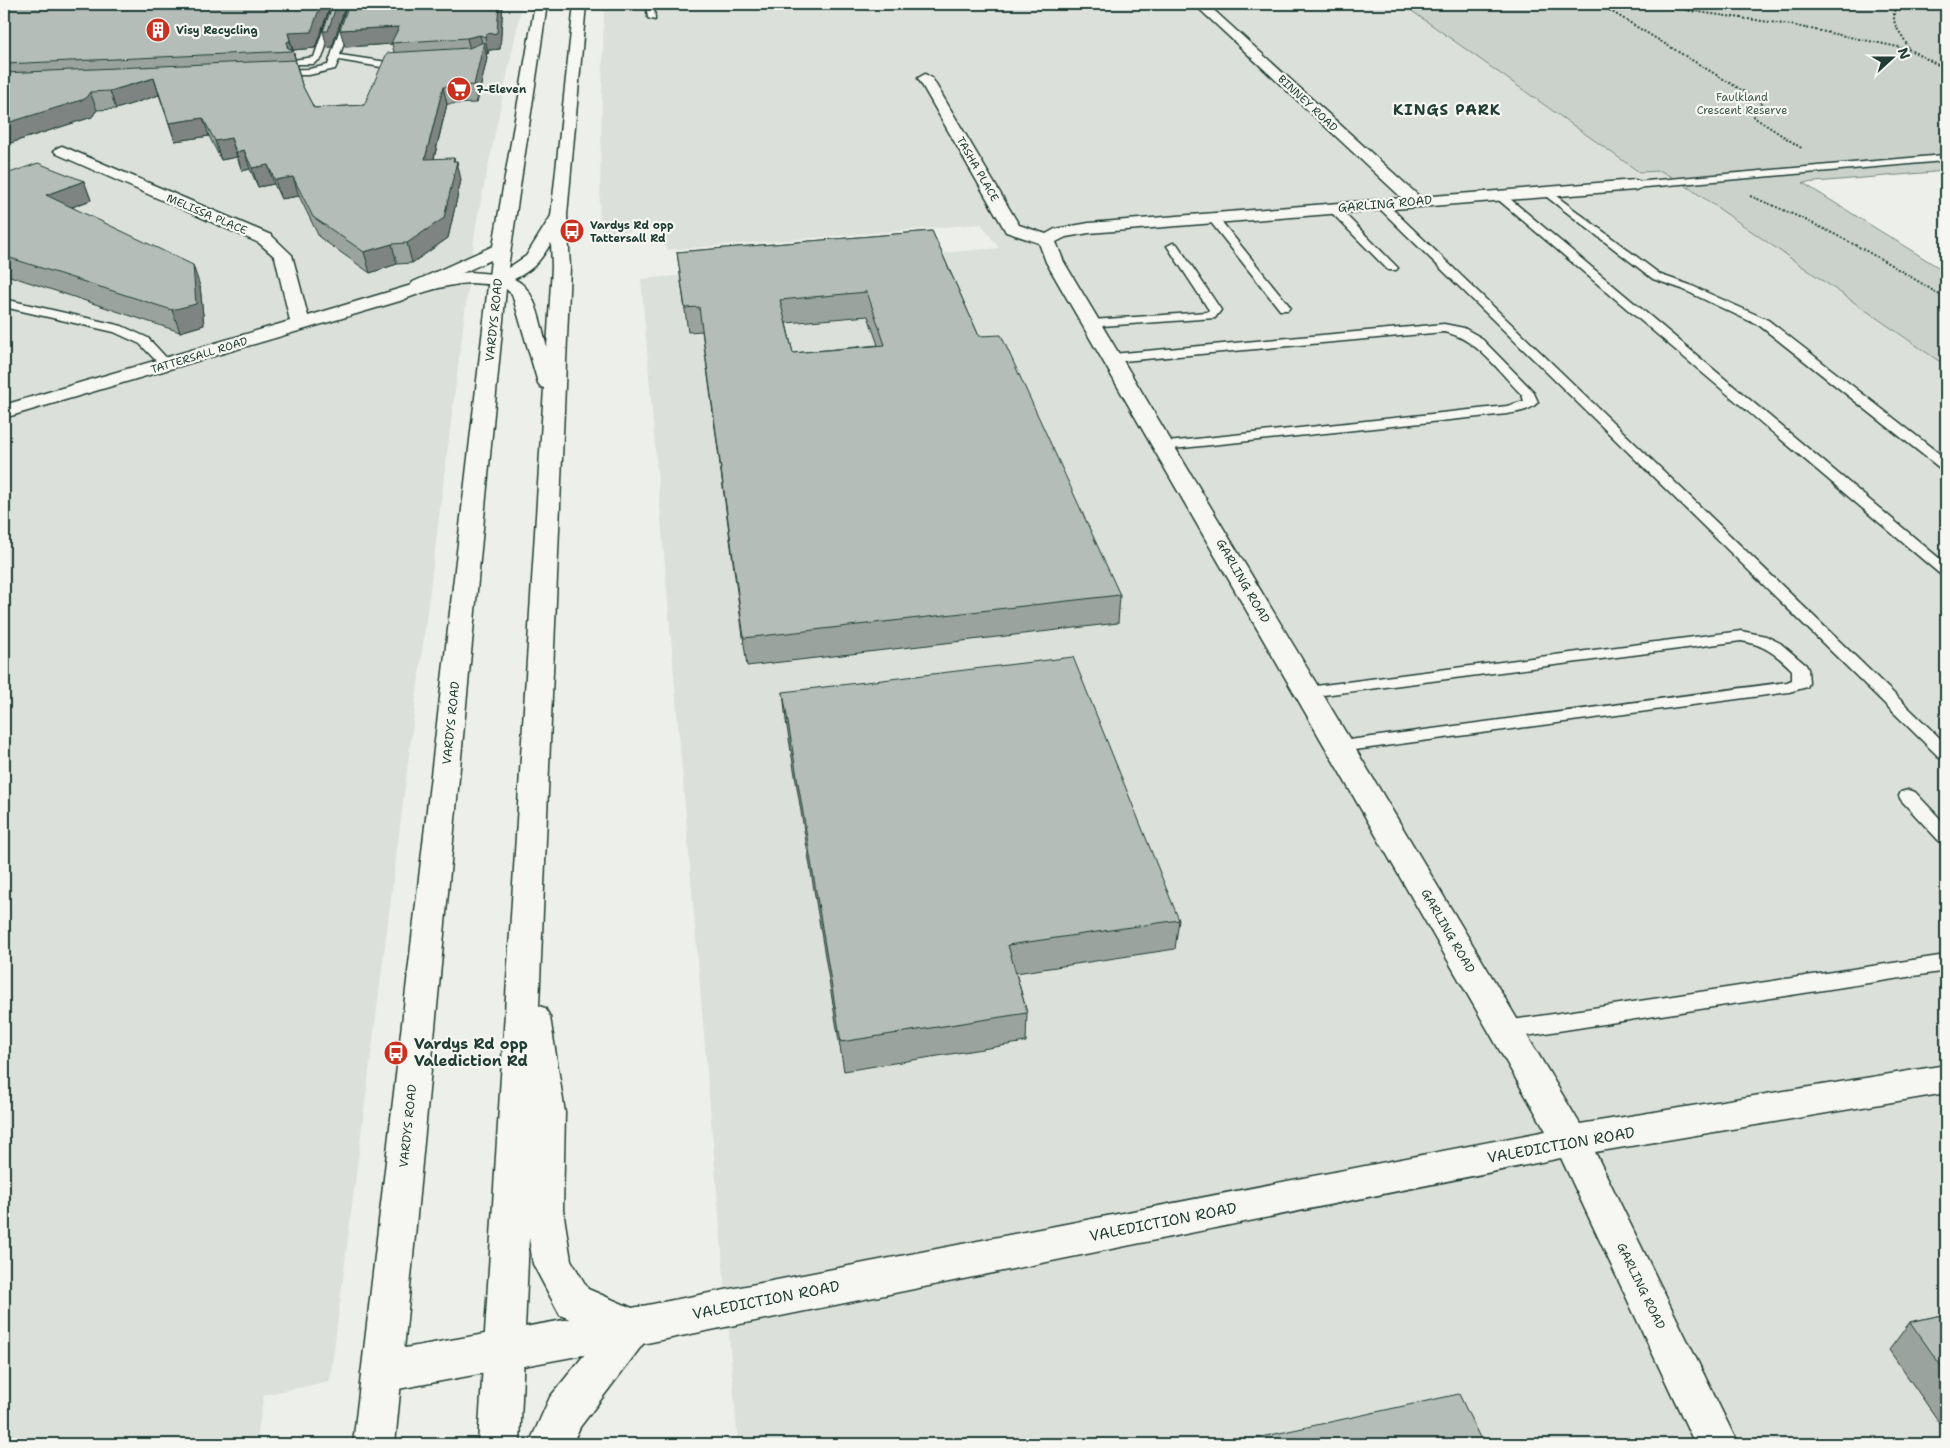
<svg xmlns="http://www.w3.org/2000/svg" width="1950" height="1448" viewBox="0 0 1950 1448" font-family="'Shantell Sans',sans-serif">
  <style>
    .built { fill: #dce0db }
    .green { fill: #cbd2cc; stroke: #758880 }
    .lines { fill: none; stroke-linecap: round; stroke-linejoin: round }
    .service-casing { stroke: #1f3d34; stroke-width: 3 }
    .minor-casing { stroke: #1f3d34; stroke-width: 3 }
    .secondary-casing { stroke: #1f3d34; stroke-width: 3 }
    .path { stroke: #1f3d34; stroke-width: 2; stroke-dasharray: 2 2; stroke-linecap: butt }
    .service { fill: #f6f6f2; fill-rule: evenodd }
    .minor { fill: #f6f6f2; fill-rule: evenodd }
    .secondary { fill: #f6f6f2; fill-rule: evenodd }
    .wall { fill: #9ba39e; stroke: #1f3d34; fill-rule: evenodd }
    .shaded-wall { fill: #7e8481; stroke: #1f3d34 }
    .building { fill: #b4bdb8; stroke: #1f3d34; fill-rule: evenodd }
    .labels { text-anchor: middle; stroke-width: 4.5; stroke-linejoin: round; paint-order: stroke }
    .far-poi-label { font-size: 11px; font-weight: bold; fill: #1f3d34; stroke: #f6f6f2; text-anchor: start }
    .far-park-label { font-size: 11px; fill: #415b52; stroke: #f6f6f2 }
    .far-street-label { font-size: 11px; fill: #1f3d34; stroke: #f6f6f2 }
    .street-label { font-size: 12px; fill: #1f3d34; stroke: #f6f6f2 }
    .far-district-label { font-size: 15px; font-weight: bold; letter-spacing: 1px; fill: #1f3d34; stroke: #f6f6f2 }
    .near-poi-label { font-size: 15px; font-weight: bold; fill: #1f3d34; stroke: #f6f6f2; text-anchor: start }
    .near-street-label { font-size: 15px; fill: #1f3d34; stroke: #f6f6f2 }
  </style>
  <rect width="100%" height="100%" fill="#edefea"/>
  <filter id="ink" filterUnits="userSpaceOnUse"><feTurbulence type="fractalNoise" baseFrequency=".02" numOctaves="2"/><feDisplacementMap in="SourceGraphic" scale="10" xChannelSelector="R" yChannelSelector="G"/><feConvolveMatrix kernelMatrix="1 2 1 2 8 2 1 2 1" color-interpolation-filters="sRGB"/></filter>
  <g filter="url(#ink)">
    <!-- built -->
    <path class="built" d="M4,4H522L476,225L330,1381L264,1395L256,1444H4Z
      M604,4H1402L1639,172L1661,171L1682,183L1946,366V1444H738L641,279L999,248L981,224L668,250L652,229L599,234Z"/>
    <!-- green -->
    <path class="green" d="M1402,4H1946V171L1803,183L1946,272V366L1682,183L1661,171L1639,172Z"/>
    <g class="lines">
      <defs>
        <path id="service" d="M332,4H340L322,58L313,64H293V60L314,57Z
          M348,4H356L340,55L387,62H407V66L387,68L339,60L335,69L309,75H271V71L274,70L309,69L328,65Z
          M646,4H654L655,20L648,18Z
          M1944,155L1946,156V160L1944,161L1635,188L1630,185L1635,182Z
          M1547,189L1661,275L1690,285L1768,320L1946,459V470L1941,469L1760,326L1682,289L1653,279L1543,194L1542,192Z
          M1499,192L1503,193L1946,564V577L1941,575L1495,197L1494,195L1495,193Z
          M1382,202L1386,203L1946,744V760L1940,758L1378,207L1377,205Z
          M1333,205L1337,206L1396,266L1398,268L1396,270H1388L1329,210L1328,208L1329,206Z
          M1213,215L1217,216L1288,304L1290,307L1288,310H1280L1209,220L1208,218L1209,216Z
          M1173,243L1177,244L1221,310L1215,318L1088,327L1086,324L1092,320L1207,312L1209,310L1167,246Z
          M4,299L122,326L148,338L173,365L167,369L163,368L140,344L114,332L4,307Z
          M1444,324L1464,328L1480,337L1533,391L1538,402C1530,411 1518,412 1507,414L1163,450L1156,446L1158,443L1507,406L1524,401L1522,395C1499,372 1477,338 1444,332L1112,362L1106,358L1112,354Z
          M1741,631L1766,636L1780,643L1806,665L1808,669L1809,683L1807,687L1789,692L1340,752L1334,750L1331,746L1334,742L1787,682L1792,680V670C1777,655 1763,644 1741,641L1308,697L1302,696L1299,692L1302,688L1308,687Z
          M1908,790L1915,792L1946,825V843L1939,841L1901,800L1899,796L1901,792Z
          M1946,955V971L1506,1039L1498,1036L1495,1030L1498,1024L1506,1021Z"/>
        <path id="minor" d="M1194,4H1207L1420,197L1635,180L1641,182L1643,185L1641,188L1635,190L1089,233L1066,237L1056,242L1064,262L1580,1124L1946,1065V1093L1595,1152L1738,1444H1695L1561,1158L632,1346L382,1392L367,1386L361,1372L367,1358L382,1352L632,1308L1546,1131L1046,262L1039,243L1006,232L918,78L925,74L932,78L1019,225L1046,234L1055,229L1089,223L1402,198Z
          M62,146L271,235L292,255L308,316L445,275L471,272L504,275L507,279L504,283C493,286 481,283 469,283C444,285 422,292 400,301L4,418V405L290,321L275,257L259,243L57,154L54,151L57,148Z"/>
        <path id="secondary" d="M535,4H547L508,268L526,256L551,216L574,4H586L567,215L570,267L539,1006L545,1008L550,1017L565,1113L563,1210L571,1260L588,1289L646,1314L652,1327L646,1340L580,1427L572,1444H529L550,1397L602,1333L560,1315L533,1264L529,1238L520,1444H478L544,388L541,387L538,383L512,294L506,289L395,1444H353L491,260L425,290L419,291L413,290L410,286L413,282L493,246ZM551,243L552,267L547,347C540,324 537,289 514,279C532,271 541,260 551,243Z"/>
      </defs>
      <!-- service casing -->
      <use href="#service" class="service-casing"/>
      <!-- minor casing -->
      <use href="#minor" class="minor-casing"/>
      <!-- secondary casing -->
      <use href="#secondary" class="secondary-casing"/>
      <!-- path -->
      <path class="path" d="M1599,4L1763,103L1753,114L1755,118L1803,149
        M1641,4L1791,25L1908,49C1904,32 1890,29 1895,9L1908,4
        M1908,49L1946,69
        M1750,196C1820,224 1883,258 1946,299"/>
      <!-- service -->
      <use href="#service" class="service"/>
      <!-- minor -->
      <use href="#minor" class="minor"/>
      <!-- secondary -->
      <use href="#secondary" class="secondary"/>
    </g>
    <!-- wall -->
    <path class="wall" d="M4,4H331L315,48L293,50L302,85L314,108L364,105L394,52L392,44L345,47L349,4H503L500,49L489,50L488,54L486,53L487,58L477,103L447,104L434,159L455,161L461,180L448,238L412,263L397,264L370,273L319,237L299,196L281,199L274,184L258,187L250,169L242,171L237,157L221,160L209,136L175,141L159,95L116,109L97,110L92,117L4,145Z
      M4,175L84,181L91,200L72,207L200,286L204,325L180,332L4,274Z
      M932,231L979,336L1120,595L1118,623L747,666L702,331L688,332L677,252ZM868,316L878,345L793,353L786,323Z
      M783,692L1179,920L1175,949L1016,973L1027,1013L1026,1042L844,1071L786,721Z
      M1946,1314V1432L1889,1350L1910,1322Z"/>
    <!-- shaded-wall -->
    <path class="shaded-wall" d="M321,4H331L315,48L293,50L288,33Z
      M337,4H346L332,47L327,48L323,31Z
      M499,4H503L500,49L489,50L488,54L485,37L486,34Z
      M399,27L392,44L345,47L340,30Z
      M480,35L483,47L484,42L487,58L477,103L474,85L471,55L467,38Z
      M290,41L295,58L293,51L287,47V42Z
      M154,78L159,95L116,109L110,91Z
      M443,87L447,104L429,178L425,159Z
      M90,92L97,110L92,117L4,145V124Z
      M203,118L209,136L175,141L169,123Z
      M231,138L237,157L221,160L215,141Z
      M244,150L250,169L242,171L236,152Z
      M454,158L456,167L457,161L461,180L448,238L412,263L407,243L453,161Z
      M268,165L274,184L258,187L252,168Z
      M293,177L299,196L281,199L275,180Z
      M84,181L91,200L53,214L46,195Z
      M392,244L397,264L370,273L364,252Z
      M193,265L200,286L204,325L180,332L172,310Z"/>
    <!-- building -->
    <path class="building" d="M4,4H321L311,32L288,33L290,41L287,42V47L293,51L4,64Z
      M333,4H337L328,31H323Z
      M349,4H499L497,33L486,34L485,37L480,35L467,38L391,43L399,27L340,30Z
      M484,42L474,85L443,87L425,159L454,158L453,161H457L444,218L407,243L392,244L364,252L313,217L293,177L275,180L268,165L252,168L244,150L236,152L231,138L215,141L203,118L169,123L154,78L110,91L90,92L85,99L4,124V73L295,60L302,85L314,108L364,105L387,53L469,48Z
      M38,163L84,181L46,195L193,265L196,304L172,310L4,256V175Z
      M932,231L979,336L1001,335L1120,595L744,638L699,307L685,308L677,252ZM867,292L885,345L793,353L780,300Z
      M1073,657L1179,920L1008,945L1027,1013L841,1042L783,692Z
      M1946,1314V1373L1910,1322Z
      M1459,1394L1483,1444H1229Z"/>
  </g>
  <!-- icons -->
  <defs>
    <symbol id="building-disc" viewBox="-11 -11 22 22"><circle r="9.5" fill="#c8321e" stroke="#f6f6f2"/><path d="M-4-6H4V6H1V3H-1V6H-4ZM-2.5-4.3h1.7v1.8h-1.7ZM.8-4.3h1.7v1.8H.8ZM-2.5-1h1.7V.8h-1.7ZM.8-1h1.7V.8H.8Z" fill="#fff"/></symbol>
    <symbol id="supermarket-disc" viewBox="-11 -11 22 22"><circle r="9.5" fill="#c8321e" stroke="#f6f6f2"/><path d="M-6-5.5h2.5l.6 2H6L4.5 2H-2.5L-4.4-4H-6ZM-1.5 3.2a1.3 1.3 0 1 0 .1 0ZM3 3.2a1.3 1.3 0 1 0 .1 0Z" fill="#fff"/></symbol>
    <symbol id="bus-disc" viewBox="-11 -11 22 22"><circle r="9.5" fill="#c8321e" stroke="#f6f6f2"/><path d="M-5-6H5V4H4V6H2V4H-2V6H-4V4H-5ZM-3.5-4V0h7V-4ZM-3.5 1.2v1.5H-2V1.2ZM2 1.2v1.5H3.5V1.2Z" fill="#fff"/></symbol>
  </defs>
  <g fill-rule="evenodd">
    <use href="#building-disc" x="144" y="16" width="28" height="28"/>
    <use href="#supermarket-disc" x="445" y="75" width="28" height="28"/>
    <use href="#bus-disc" x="558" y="217" width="28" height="28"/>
    <use href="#bus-disc" x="382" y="1039" width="28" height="28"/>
  </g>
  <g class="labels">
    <!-- far-poi labels -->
    <g class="far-poi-label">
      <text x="176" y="34">Visy Recycling</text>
      <text x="476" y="93">7-Eleven</text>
      <text x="590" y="229">Vardys Rd opp<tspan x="590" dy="13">Tattersall Rd</tspan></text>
    </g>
    <!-- far-park labels -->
    <g class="far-park-label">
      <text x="1742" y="101">Faulkland<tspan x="1742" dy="13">Crescent Reserve</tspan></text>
    </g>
    <!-- far-street labels -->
    <g class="far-street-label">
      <text transform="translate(1308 103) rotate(43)" y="4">BINNEY ROAD</text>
      <text transform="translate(978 169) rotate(60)" y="4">TASHA PLACE</text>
      <text transform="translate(207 214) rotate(23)" y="4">MELISSA PLACE</text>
      <text transform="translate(199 355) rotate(-17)" y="4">TATTERSALL ROAD</text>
    </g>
    <!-- street labels -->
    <g class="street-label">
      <text transform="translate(1385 204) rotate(-5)" y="4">GARLING ROAD</text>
      <text transform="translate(494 320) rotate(-84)" y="4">VARDYS ROAD</text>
      <text transform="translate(1243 581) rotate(60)" y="4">GARLING ROAD</text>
      <text transform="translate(451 723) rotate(-84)" y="4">VARDYS ROAD</text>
      <text transform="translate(1448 931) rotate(60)" y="4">GARLING ROAD</text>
      <text transform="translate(408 1126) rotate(-84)" y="4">VARDYS ROAD</text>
      <text transform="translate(1641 1286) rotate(64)" y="4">GARLING ROAD</text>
    </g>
    <!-- far-district labels -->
    <g class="far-district-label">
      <text x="1447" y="115">KINGS PARK</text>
    </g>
    <!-- near-poi labels -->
    <g class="near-poi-label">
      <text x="414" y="1049">Vardys Rd opp<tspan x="414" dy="17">Valediction Rd</tspan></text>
    </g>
    <!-- near-street labels -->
    <g class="near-street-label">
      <text transform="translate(1561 1145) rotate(-10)" y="5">VALEDICTION ROAD</text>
      <text transform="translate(1163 1222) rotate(-11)" y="5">VALEDICTION ROAD</text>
      <text transform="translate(766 1300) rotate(-11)" y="5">VALEDICTION ROAD</text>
    </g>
  </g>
  <!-- margin -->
  <rect width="1950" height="1448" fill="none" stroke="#f6f6f2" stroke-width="20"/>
  <rect x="10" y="10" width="1930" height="1428" fill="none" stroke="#1f3d34" stroke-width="2" filter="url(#ink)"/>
  <!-- north arrow -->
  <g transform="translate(1892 58) rotate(69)" stroke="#f6f6f2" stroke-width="4" paint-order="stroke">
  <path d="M0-4L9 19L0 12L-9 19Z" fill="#1f3d34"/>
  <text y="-8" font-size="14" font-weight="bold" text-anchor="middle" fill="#1f3d34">N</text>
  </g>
</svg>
